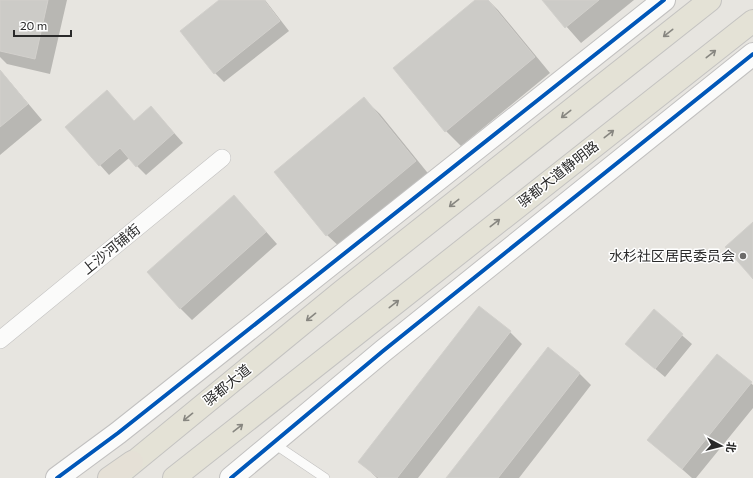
<svg xmlns="http://www.w3.org/2000/svg" width="753" height="478" viewBox="0 0 753 478" font-family="Commissioner,'Noto Sans SC',sans-serif">
  <style>
    .shadow { fill: #0003 }
    .building { fill: #cccbc7; stroke: #d2d0cc }
    .lines { fill: none; stroke-linecap: round; stroke-linejoin: round }
    .service-casing { stroke: #c2c1c0; stroke-width: 10 }
    .minor-casing { stroke: #c2c1c0; stroke-width: 18 }
    .tertiary-casing { stroke: #c2c1c0; stroke-width: 24 }
    .primary-casing { stroke: #c4c3c1; stroke-width: 24 }
    .trunk-casing { stroke: #c4c3c1; stroke-width: 24 }
    .service { stroke: #fbfbfa; stroke-width: 9 }
    .minor { stroke: #fbfbfa; stroke-width: 17 }
    .tertiary { stroke: #fbfbfa; stroke-width: 22 }
    .primary { stroke: #e4e2d6; stroke-width: 22 }
    .trunk { stroke: #e5e0d6; stroke-width: 22 }
    .cycleway-casing { stroke: #fff; stroke-width: 6 }
    .cycleway { stroke: #0057b8; stroke-width: 4 }
    .oneway { stroke: #878680 }
    .poi-dot { fill: #6c6b6a; stroke: #fff; stroke-width: 1.5 }
    .labels { text-anchor: middle; stroke-width: 3; stroke-linejoin: round; paint-order: stroke }
    .street-label { font-size: 14px; fill: #2a2a2a; stroke: #fff }
    .poi-label { font-size: 14px; fill: #2a2a2a; stroke: #fff; text-anchor: end }
  </style>
  <rect width="100%" height="100%" fill="#e7e5e0"/>
  <!-- shadow -->
  <path class="shadow" d="M2,0H67L50,74L7,64L0,57V11Z
    M220,0H265L289,31L224,82L215,73Z
    M477,0H488L498,10L550,73L461,146L446,131Z
    M543,0H634L581,43Z
    M0,70L42,120L0,155Z
    M364,99L380,114L431,177L343,250L327,235Z
    M160,117L183,143L146,175L129,158L109,175L66,127L134,122Z
    M246,209L277,244L192,320L180,308Z
    M654,311L692,344L665,377L626,344Z
    M510,332L522,344L418,478H377L359,461Z
    M718,355L753,385V408L696,478H692L649,440Z
    M579,373L591,385L519,478H448Z"/>
  <!-- building -->
  <path class="building" d="M0,0H48L35,59L0,51Z
    M219,0H264L280,21L214,74L180,31Z
    M475,0H488L535,57L445,132L393,68Z
    M542,0H599L565,28Z
    M0,70L28,104L0,127Z
    M107,90L134,121L151,106L174,133L136,167L120,148L99,166L65,127Z
    M364,97L416,161L326,236L274,172Z
    M234,195L266,232L180,309L147,272Z
    M753,222V279L725,247Z
    M479,306L511,331L397,478H379L358,462Z
    M654,309L683,334L655,369L625,344Z
    M548,347L580,373L498,478H446Z
    M717,354L752,382L682,469L647,440Z"/>
  <g class="lines">
    <defs>
      <path id="service" d="M273,443L325,478"/>
      <path id="minor" d="M0,340L222,158"/>
      <path id="tertiary" d="M57,478L118,433L664,0
        M231,478L383,351L753,54"/>
      <path id="primary" d="M118,475L341,292L710,0
        M174,478L753,21"/>
      <path id="trunk" d="M109,478L132,462"/>
    </defs>
    <!-- service casing -->
    <use href="#service" class="service-casing"/>
    <!-- minor casing -->
    <use href="#minor" class="minor-casing"/>
    <!-- tertiary casing -->
    <use href="#tertiary" class="tertiary-casing"/>
    <!-- primary casing -->
    <use href="#primary" class="primary-casing"/>
    <!-- trunk casing -->
    <use href="#trunk" class="trunk-casing"/>
    <!-- service -->
    <use href="#service" class="service"/>
    <!-- minor -->
    <use href="#minor" class="minor"/>
    <!-- tertiary -->
    <use href="#tertiary" class="tertiary"/>
    <!-- primary -->
    <use href="#primary" class="primary"/>
    <!-- trunk -->
    <use href="#trunk" class="trunk"/>
    <defs>
      <path id="cycleway" d="M57,478L118,433L664,0
        M231,478L383,351L753,54"/>
    </defs>
    <!-- cycleway casing -->
    <use href="#cycleway" class="cycleway-casing"/>
    <!-- cycleway -->
    <use href="#cycleway" class="cycleway"/>
  </g>
  <!-- one-way arrows -->
  <defs><path id="oneway-shaft" d="M-6 0H5M1.5-3L5.5 0L1.5 3" fill="none" stroke-width="1.6" stroke-linecap="round" stroke-linejoin="round"/></defs>
  <g class="oneway">
    <use href="#oneway-shaft" transform="translate(668 33) rotate(142)"/>
    <use href="#oneway-shaft" transform="translate(711 54) rotate(-38)"/>
    <use href="#oneway-shaft" transform="translate(566 114) rotate(142)"/>
    <use href="#oneway-shaft" transform="translate(609 134) rotate(-38)"/>
    <use href="#oneway-shaft" transform="translate(454 203) rotate(142)"/>
    <use href="#oneway-shaft" transform="translate(495 223) rotate(-38)"/>
    <use href="#oneway-shaft" transform="translate(394 304) rotate(-38)"/>
    <use href="#oneway-shaft" transform="translate(311 317) rotate(141)"/>
    <use href="#oneway-shaft" transform="translate(188 417) rotate(141)"/>
    <use href="#oneway-shaft" transform="translate(238 428) rotate(-38)"/>
  </g>
  <!-- markers -->
  <circle class="poi-dot" cx="743" cy="256" r="4"/>
  <g class="labels">
    <!-- street labels -->
    <g class="street-label">
      <text transform="translate(558 174) rotate(-38)" y="5">驿都大道静明路</text>
      <text transform="translate(111 249) rotate(-39)" y="5">上沙河铺街</text>
      <text transform="translate(227 385) rotate(-39)" y="5">驿都大道</text>
    </g>
    <!-- poi labels -->
    <g class="poi-label">
      <text x="735" y="261">水杉社区居民委员会</text>
    </g>
  </g>
  <!-- north arrow -->
  <g transform="translate(721 446) rotate(97)" stroke="#ffffff" stroke-width="3" paint-order="stroke">
  <path d="M0-3L7 15L0 10L-7 15Z" fill="#2a2a2a"/>
  <text y="-6" font-size="11" font-weight="bold" text-anchor="middle" fill="#2a2a2a">北</text>
  </g>
  <!-- scale -->
  <path d="M14 30v6h57v-6" fill="none" stroke="#2a2a2a" stroke-width="2"/>
  <text x="20" y="30" font-size="12" fill="#2a2a2a" stroke="#ffffff" stroke-width="3" paint-order="stroke">20 m</text>
</svg>
